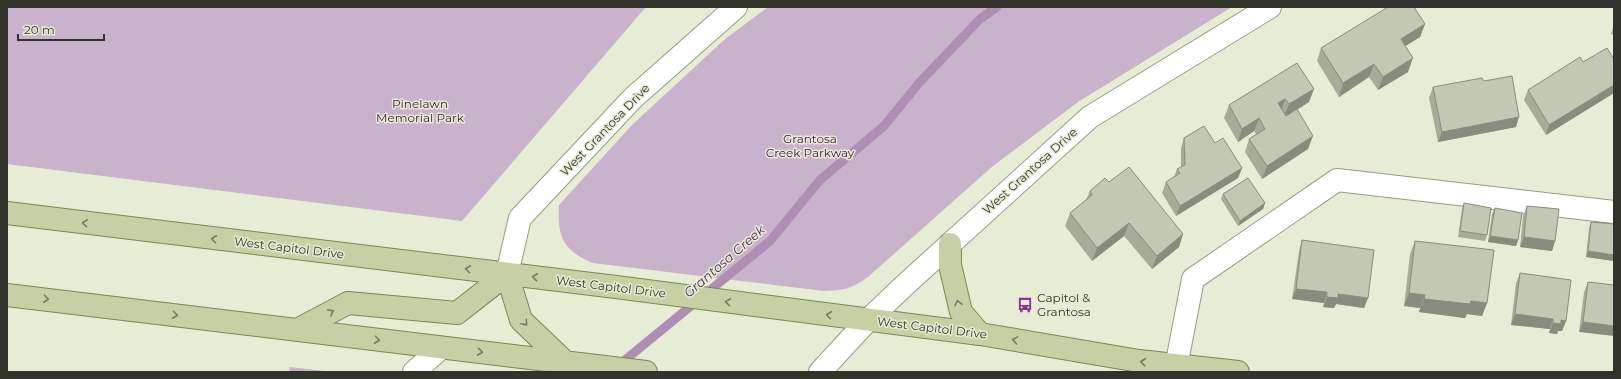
<svg xmlns="http://www.w3.org/2000/svg" width="1621" height="379" viewBox="0 0 1621 379" font-family="Montserrat,sans-serif">
  <style>
    .green { fill: #c9b3cc }
    .lines { fill: none; stroke-linecap: round; stroke-linejoin: round }
    .stream { stroke: #ae8eb3; stroke-width: 9 }
    .minor-casing { stroke: #969c85; stroke-width: 24 }
    .major-casing { stroke: #7a8553; stroke-width: 24 }
    .minor { stroke: #fff; stroke-width: 22 }
    .major { stroke: #c7d0a5; stroke-width: 22 }
    .wall { fill: #a7ac98 }
    .shaded-wall { fill: #888c7c }
    .building { fill: #c2c8b1; stroke: #888c7c }
    .oneway { stroke: #757a62 }
    .labels { text-anchor: middle; stroke-width: 3; stroke-linejoin: round; paint-order: stroke }
    .park-label { font-size: 12px; fill: #3f1645; stroke: #e7edd5 }
    .street-label { font-size: 12px; fill: #32342b; stroke: #e7edd5 }
    .poi-label { font-size: 12px; fill: #32342b; stroke: #e7edd5; text-anchor: start }
    .water-label { font-size: 13px; font-style: italic; fill: #53295a; stroke: #e7edd5 }
  </style>
  <rect width="100%" height="100%" fill="#e7edd5"/>
  <!-- green -->
  <path class="green" d="M7,7H646L462,221L7,164Z
    M768,7H1232L1078,102L993,166L868,277C853,288 843,291 824,291L593,263C563,251 557,236 559,205L632,125L725,39Z
    M289,367L334,372H290Z"/>
  <g class="lines">
    <!-- stream -->
    <path class="stream" d="M619,365L770,241L820,180L884,126L919,83L980,19L997,7"/>
    <defs>
      <path id="minor" d="M507,274L520,218L633,98L736,7
        M414,372L441,348
        M820,372L868,320L906,284L1090,117L1270,7
        M1175,372L1193,279L1337,180L1614,212"/>
      <path id="major" d="M7,213L616,287L980,334L1139,361L1238,372
        M950,244V265L961,312L980,334
        M507,274L521,320L565,362
        M7,295L646,372
        M297,330L348,303L457,313L507,274"/>
    </defs>
    <!-- minor casing -->
    <use href="#minor" class="minor-casing"/>
    <!-- major casing -->
    <use href="#major" class="major-casing"/>
    <!-- minor -->
    <use href="#minor" class="minor"/>
    <!-- major -->
    <use href="#major" class="major"/>
  </g>
  <!-- wall -->
  <path class="wall" d="M1425,24L1420,37L1405,46L1408,72L1378,90L1369,77L1339,97L1317,61L1321,48Z
    M1614,24V35L1611,34Z
    M1614,59V93L1546,135L1524,100L1528,90L1583,62Z
    M1297,63L1309,102L1297,110L1308,149L1262,179L1245,152L1249,139L1256,134L1254,131L1238,142L1224,118L1229,105Z
    M1433,87L1516,127L1438,142L1429,98Z
    M1184,138L1215,143L1242,168L1238,178L1176,216L1162,193L1166,182L1174,177L1177,169L1181,167V148Z
    M1109,182L1183,234L1179,247L1152,269L1124,236L1092,261L1065,226L1070,213L1086,200L1090,191Z
    M1223,194L1265,203L1263,209L1238,226L1221,199Z
    M1464,203L1487,235L1485,241L1458,237L1462,209Z
    M1527,206L1555,241L1552,251L1520,247L1523,216Z
    M1495,208L1518,240L1516,246L1488,242L1492,214Z
    M1591,222L1614,224V261L1586,257L1589,228Z
    M1302,240L1368,298L1364,308L1336,304L1334,308L1323,307L1324,303L1292,299L1299,251Z
    M1415,241L1487,303L1482,316L1467,314L1465,318L1419,312L1420,308L1404,306L1410,254Z
    M1520,273L1566,321L1562,331H1558L1557,334L1549,333L1550,329L1511,325L1516,283Z
    M1588,282L1614,285L1579,332L1584,292Z"/>
  <!-- shaded-wall -->
  <path class="shaded-wall" d="M1425,24L1420,37L1396,52L1401,39Z
    M1413,58L1408,72L1378,90L1383,77Z
    M1374,64L1369,77L1339,97L1343,83Z
    M1614,85V93L1546,135L1549,125Z
    M1314,89L1309,102L1284,117L1289,104Z
    M1285,99L1281,113L1278,103Z
    M1519,117L1516,127L1438,142L1442,132Z
    M1259,118L1254,131L1238,142L1242,129Z
    M1313,136L1308,149L1262,179L1267,166Z
    M1242,168L1238,178L1176,216L1180,206Z
    M1265,203L1263,209L1238,226L1240,221Z
    M1129,223L1124,236L1092,261L1097,248Z
    M1183,234L1179,247L1152,269L1157,256Z
    M1490,236L1518,240L1516,246L1488,242Z
    M1524,237L1555,241L1552,251L1520,247Z
    M1588,251L1614,255V261L1586,257Z
    M1296,289L1327,292L1324,303L1292,299Z
    M1409,293L1425,295L1420,308L1404,306Z
    M1338,294L1368,298L1364,308L1336,304L1334,308L1323,307L1327,297Z
    M1424,299L1471,301L1487,303L1482,316L1467,314L1465,318L1419,312Z
    M1515,314L1553,319L1550,329L1511,325Z
    M1561,320L1566,321L1562,331H1558L1557,334L1549,333L1553,323Z
    M1583,322L1614,326V336L1579,332Z"/>
  <!-- building -->
  <path class="building" d="M1388,7H1414L1425,24L1401,39L1413,58L1383,77L1374,64L1343,83L1321,48Z
    M1607,48L1614,59V85L1549,125L1528,90L1580,57L1583,62Z
    M1297,63L1314,89L1289,104L1285,99L1278,103L1286,116L1297,109L1313,136L1267,166L1249,139L1265,129L1259,118L1242,129L1229,105Z
    M1512,76L1519,117L1442,132L1433,87L1482,78L1484,81Z
    M1204,126L1215,143L1223,138L1242,168L1180,206L1166,182L1180,173L1177,169L1185,165L1184,138Z
    M1129,167L1183,234L1157,256L1129,223L1097,248L1070,213L1092,195L1090,191L1105,178L1109,182Z
    M1248,178L1265,203L1240,221L1223,194Z
    M1464,203L1491,208L1487,235L1460,231Z
    M1527,206L1559,209L1555,241L1524,237Z
    M1495,208L1522,213L1518,240L1490,236Z
    M1591,222L1614,224V255L1588,251Z
    M1302,240L1374,250L1368,298L1338,294V298L1327,297V292L1296,289Z
    M1415,241L1494,250L1487,303L1471,301L1470,304L1424,299L1425,295L1409,293Z
    M1520,273L1571,280L1566,321L1561,320V324L1553,323V319L1515,314Z
    M1588,282L1614,285V326L1583,322Z"/>
  <!-- one-way arrows -->
  <defs><path id="oneway-chevron" d="M-2-3.5L2.5 0L-2 3.5" fill="none" stroke-width="1.6" stroke-linecap="round" stroke-linejoin="round"/></defs>
  <g class="oneway">
    <use href="#oneway-chevron" transform="translate(85 223) rotate(-173)"/>
    <use href="#oneway-chevron" transform="translate(214 239) rotate(-173)"/>
    <use href="#oneway-chevron" transform="translate(468 269) rotate(-173)"/>
    <use href="#oneway-chevron" transform="translate(535 277) rotate(-173)"/>
    <use href="#oneway-chevron" transform="translate(46 299) rotate(7)"/>
    <use href="#oneway-chevron" transform="translate(728 302) rotate(-172)"/>
    <use href="#oneway-chevron" transform="translate(958 303) rotate(-103)"/>
    <use href="#oneway-chevron" transform="translate(331 312) rotate(-27)"/>
    <use href="#oneway-chevron" transform="translate(175 315) rotate(7)"/>
    <use href="#oneway-chevron" transform="translate(829 315) rotate(-173)"/>
    <use href="#oneway-chevron" transform="translate(525 323) rotate(49)"/>
    <use href="#oneway-chevron" transform="translate(377 340) rotate(7)"/>
    <use href="#oneway-chevron" transform="translate(1015 340) rotate(-170)"/>
    <use href="#oneway-chevron" transform="translate(480 352) rotate(7)"/>
    <use href="#oneway-chevron" transform="translate(1143 362) rotate(-174)"/>
  </g>
  <!-- icons -->
  <defs>
    <symbol id="bus-bare" viewBox="-9 -9 18 18"><path d="M-5-6H5V4H4V6H2V4H-2V6H-4V4H-5ZM-3.5-4V0h7V-4ZM-3.5 1.2v1.5H-2V1.2ZM2 1.2v1.5H3.5V1.2Z" fill="#8c309a" stroke="#e7edd5" stroke-width="2.5" paint-order="stroke"/></symbol>
  </defs>
  <g fill-rule="evenodd">
    <use href="#bus-bare" x="1014" y="294" width="22" height="22"/>
  </g>
  <g class="labels">
    <!-- park labels -->
    <g class="park-label">
      <text x="420" y="108">Pinelawn<tspan x="420" dy="14">Memorial Park</tspan></text>
      <text x="810" y="143">Grantosa<tspan x="810" dy="14">Creek Parkway</tspan></text>
    </g>
    <!-- street labels -->
    <g class="street-label">
      <text transform="translate(605 130) rotate(-46)" y="4">West Grantosa Drive</text>
      <text transform="translate(1030 171) rotate(-42)" y="4">West Grantosa Drive</text>
      <text transform="translate(289 248) rotate(7)" y="4">West Capitol Drive</text>
      <text transform="translate(611 287) rotate(7)" y="4">West Capitol Drive</text>
      <text transform="translate(932 328) rotate(7)" y="4">West Capitol Drive</text>
    </g>
    <!-- poi labels -->
    <g class="poi-label">
      <text x="1037" y="302">Capitol &amp;<tspan x="1037" dy="14">Grantosa</tspan></text>
    </g>
    <!-- water labels -->
    <g class="water-label">
      <text transform="translate(724 261) rotate(-41)" y="5">Grantosa Creek</text>
    </g>
  </g>
  <!-- border -->
  <rect width="1621" height="379" fill="none" stroke="#32342b" stroke-width="16"/>
  <!-- scale -->
  <path d="M18 34v6h86v-6" fill="none" stroke="#32342b" stroke-width="2"/>
  <text x="24" y="34" font-size="12" fill="#32342b" stroke="#e7edd5" stroke-width="3" paint-order="stroke">20 m</text>
</svg>
